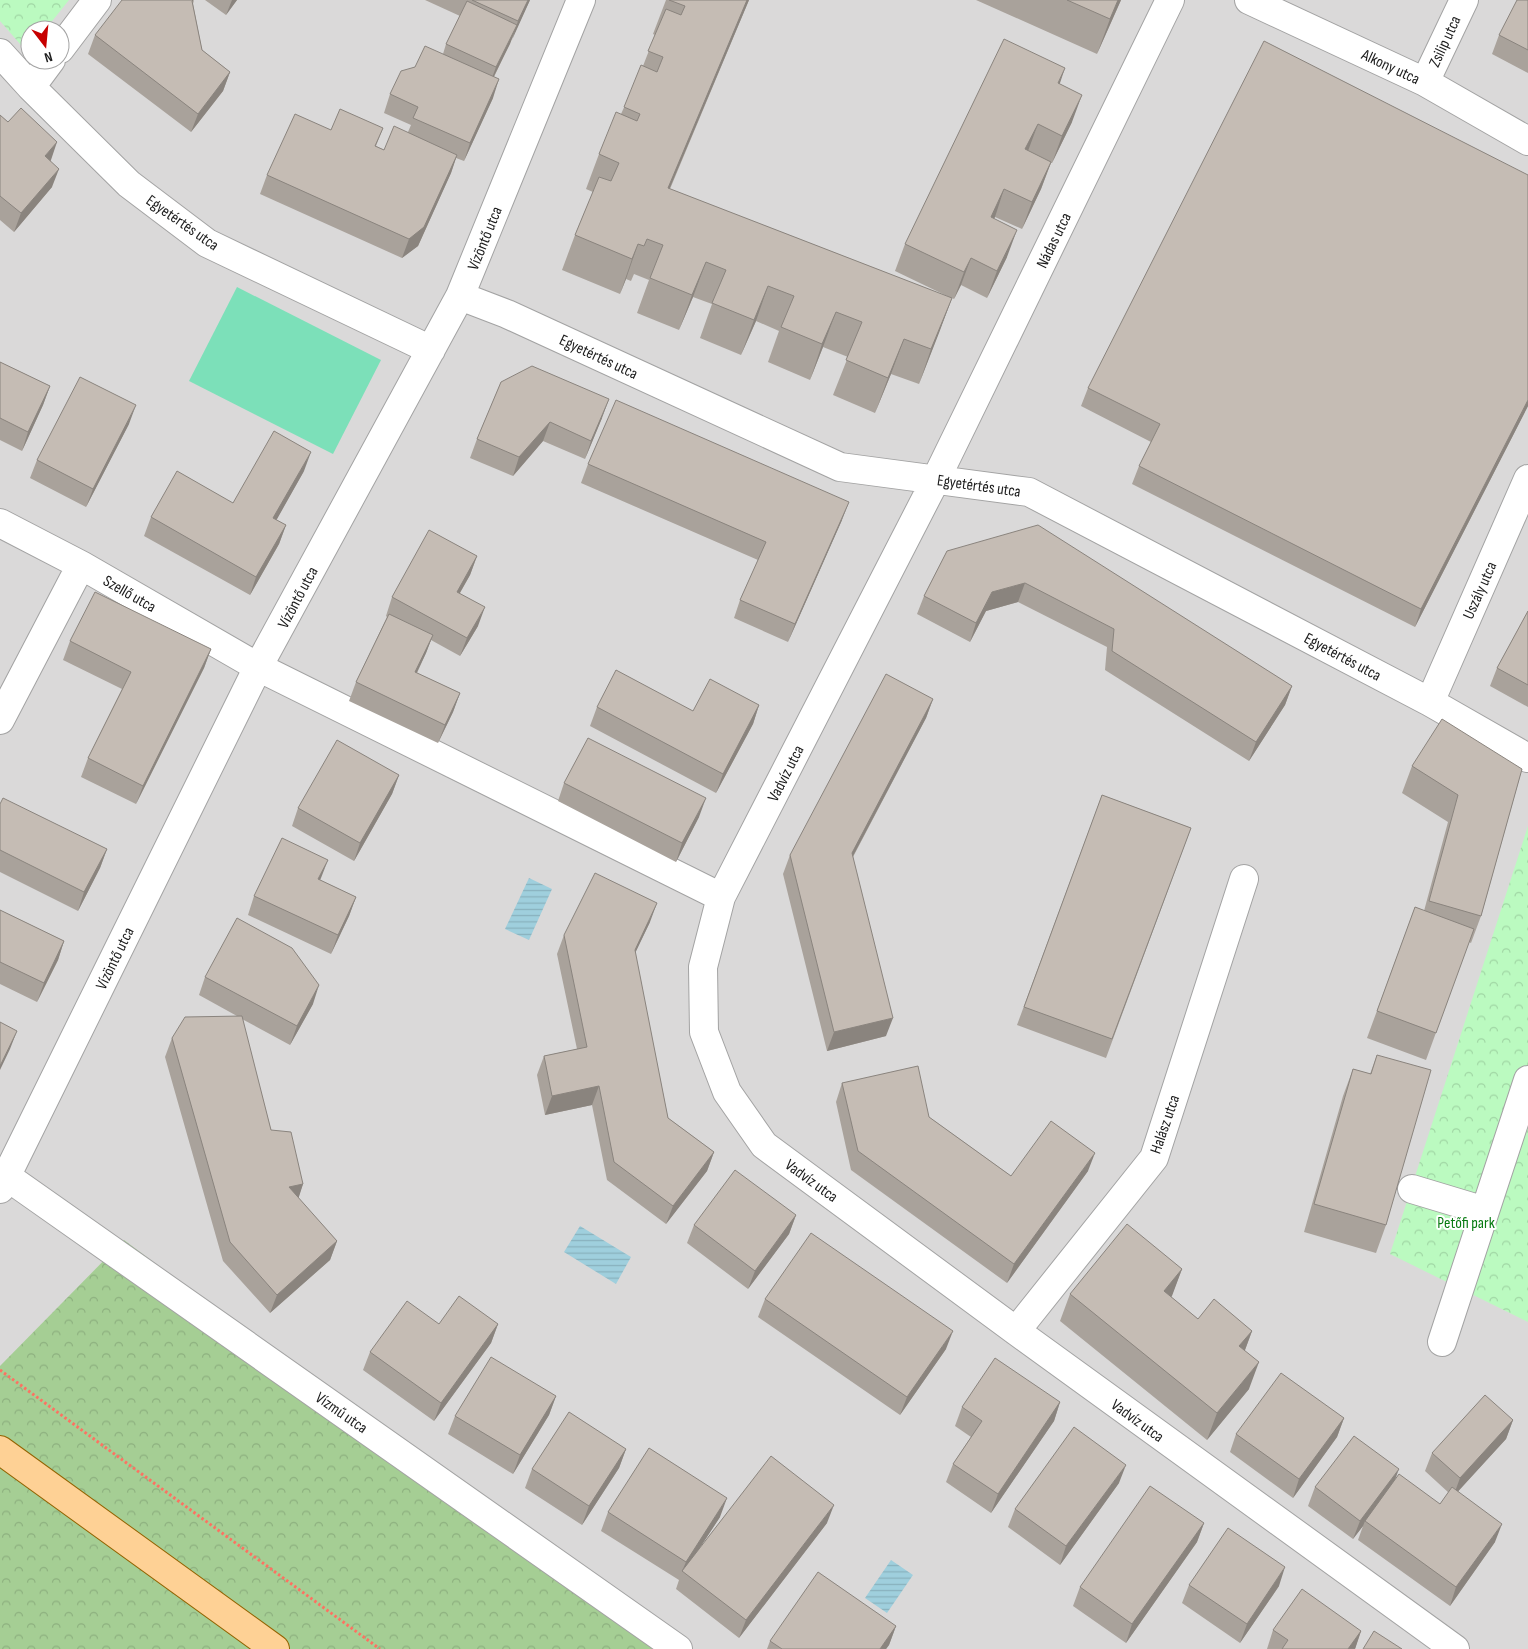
<svg xmlns="http://www.w3.org/2000/svg" width="1528" height="1649" viewBox="0 0 1528 1649" font-family="'Sofia Sans Condensed',sans-serif">
  <style>
    .residential { fill: #dad9d9; fill-rule: evenodd }
    .forest { fill: url(#forest-crowns) }
    .park { fill: url(#park-crowns) }
    .pitch { fill: #7ce0b9 }
    .water { fill: url(#water-rules) }
    .lines { fill: none; stroke-linecap: round; stroke-linejoin: round }
    .minor-casing { stroke: #a3a3a3; stroke-width: 30 }
    .major-casing { stroke: #936300; stroke-width: 30 }
    .path { stroke: #fd7262; stroke-width: 3; stroke-dasharray: 2.5 2.5; stroke-linecap: butt }
    .minor { stroke: #fff; stroke-width: 28 }
    .major { stroke: #fed195; stroke-width: 28 }
    .wall { fill: #a9a29b }
    .shaded-wall { fill: #8a847e }
    .building { fill: #c5bcb4; stroke: #8a847e }
    .labels { text-anchor: middle; stroke-width: 4; stroke-linejoin: round; paint-order: stroke }
    .street-label { font-size: 16px; fill: #1c1c1c; stroke: #fff }
    .park-label { font-size: 16px; fill: #087b12; stroke: #fff }
  </style>
  <defs>
    <pattern id="forest-crowns" width="20" height="18" patternUnits="userSpaceOnUse" patternTransform="scale(1.25)"><rect width="20" height="18" fill="#a5ce94"/><path d="M2 6a3 3 0 1 1 6 0M12 15a3 3 0 1 1 6 0" fill="none" stroke="#8db07f"/></pattern>
    <pattern id="park-crowns" width="20" height="18" patternUnits="userSpaceOnUse" patternTransform="scale(1.25)"><rect width="20" height="18" fill="#bbfac0"/><path d="M2 6a3 3 0 1 1 6 0M12 15a3 3 0 1 1 6 0" fill="none" stroke="#a0d6a4"/></pattern>
    <pattern id="water-rules" width="6" height="5" patternUnits="userSpaceOnUse" patternTransform="scale(1.25)"><rect width="6" height="5" fill="#9fcfdd"/><path d="M0 2.5h6" fill="none" stroke="#88b1bd"/></pattern>
  </defs>
  <rect width="100%" height="100%" fill="#eee9e1"/>
  <!-- residential -->
  <path class="residential" d="M0,0H1528V1649H670L0,1366ZM30,30H60V60H30Z"/>
  <!-- forest -->
  <path class="forest" d="M124,1240L670,1649H0V1366Z"/>
  <!-- park -->
  <path class="park" d="M0,0H69L45,30H30V48L27,52L0,21Z
    M1528,826V1322L1390,1254Z"/>
  <!-- pitch -->
  <path class="pitch" d="M237,287L381,360L333,454L189,381Z"/>
  <!-- water -->
  <path class="water" d="M529,878L552,889L529,940L505,929Z
    M580,1226L631,1257L616,1284L564,1252Z
    M891,1560L913,1575L887,1613L865,1598Z"/>
  <g class="lines">
    <defs>
      <path id="minor" d="M1170,0L936,479L721,897L703,967L704,1032L727,1092L764,1145L1016,1331L1455,1649
        M1249,0L1425,82L1528,141
        M60,49L97,0
        M0,53L31,87L129,184L207,243L431,350
        M1425,82L1464,0
        M31,87L51,60
        M460,296L507,314L840,467L1029,492L1430,702L1528,758
        M0,523L81,565L258,667L721,897
        M1430,702L1528,479
        M0,720L81,565
        M6,1176L678,1649
        M0,1189L258,667L460,296L581,0
        M1412,1189L1485,1211
        M1016,1331L1154,1158L1244,879
        M1442,1342L1528,1080"/>
      <path id="major" d="M0,1450L275,1649"/>
    </defs>
    <!-- minor casing -->
    <use href="#minor" class="minor-casing"/>
    <!-- major casing -->
    <use href="#major" class="major-casing"/>
    <!-- path -->
    <path class="path" d="M0,1370L380,1649"/>
    <!-- minor -->
    <use href="#minor" class="minor"/>
    <!-- major -->
    <use href="#major" class="major"/>
  </g>
  <!-- wall -->
  <path class="wall" d="M194,0L193,4L202,50L230,72L223,91L191,132L88,54L95,35Z
    M205,0H237L226,15Z
    M425,0H530L494,77L493,98L464,161L456,158L451,173L418,246L402,258L260,194L267,175L331,130L383,128L376,146L384,150L408,132L411,125L384,113L390,94L415,67L443,54L446,44L460,16Z
    M666,0H749L670,189L949,297L895,271L905,244L1059,84L1072,122L1052,163H1051L1041,189L1022,229L995,217L994,218L1007,257L987,298L961,285L954,299L952,298L919,384L891,374L875,413L833,395L848,357L823,347L810,380L768,362L779,331L756,321L741,355L700,338L712,304L693,297L679,330L637,313L649,280L634,274L631,281L626,279L620,294L562,270L575,235L593,192L586,189L599,154L621,114L643,66L655,35L653,34Z
    M976,0H1121L1097,54Z
    M1528,0V73L1492,54L1499,35Z
    M0,115L51,160L52,187L14,232L0,220Z
    M1528,175V406L1415,627L1132,484L1139,466L1151,442L1081,406L1088,388Z
    M0,362L50,386L43,405L22,451L0,440Z
    M501,382L602,418L585,459L543,441L513,476L470,458L477,439Z
    M129,424L86,507L30,478L37,460Z
    M588,464L842,520L788,642L734,618L740,600L758,560L581,483Z
    M304,471L276,520L286,525L279,544L250,595L144,536L151,517L233,503Z
    M947,551L1292,686L1285,705L1249,761L1105,670L1107,647L1018,602L986,611L970,642L917,614L924,596Z
    M477,556L470,575L460,593L478,626L460,656L431,640L426,653L417,673L460,693L453,712L438,743L349,701L356,682L387,617L386,616L392,597Z
    M1528,611V707L1490,686L1497,668Z
    M70,641L211,649L204,668L136,804L81,777L88,758L122,689L63,660Z
    M933,699L926,718L853,857L886,1036L827,1051L783,874L790,855Z
    M759,705L753,724L716,793L590,726L597,707L693,711Z
    M1412,766L1522,769L1481,916L1471,943L1469,942L1426,1060L1367,1038L1415,907L1424,911L1448,822L1402,793Z
    M399,775L392,794L354,861L292,826L298,808Z
    M564,783L699,817L676,862L558,801Z
    M1102,795L1191,828L1106,1058L1017,1025Z
    M0,804L107,849L100,868L78,911L0,872Z
    M320,880L356,897L349,916L331,954L248,915L254,896Z
    M0,910L64,941L58,960L37,1002L0,984Z
    M650,922L635,953L668,1118L714,1152L707,1171L666,1224L607,1180L592,1105L545,1115L537,1075L544,1056L577,1049L557,954L564,935Z
    M205,977L313,1004L290,1045L242,1019L271,1130L303,1184L298,1198L337,1241L330,1260L270,1313L223,1261L165,1057L172,1038L237,1016L199,995Z
    M1377,1055L1386,1225L1376,1253L1304,1232L1343,1096L1353,1069L1370,1074Z
    M842,1083L929,1117L1011,1176L1088,1171L1007,1283L851,1170L836,1102Z
    M796,1215L789,1234L748,1289L687,1243L694,1225Z
    M1182,1269L1171,1297L1198,1319L1252,1331L1245,1350L1249,1389L1207,1440L1060,1321L1070,1294Z
    M765,1299L946,1349L900,1415L758,1317Z
    M439,1324H498L491,1343L434,1421L363,1370L370,1352Z
    M556,1396L549,1415L513,1474L448,1434L455,1416Z
    M1060,1402L1054,1421L991,1513L946,1482L953,1464L971,1437L955,1426L962,1407Z
    M1344,1418L1337,1437L1293,1498L1230,1452L1236,1434Z
    M1513,1420L1506,1439L1458,1491L1495,1542L1450,1606L1358,1540L1363,1526L1353,1539L1308,1506L1315,1487L1396,1479L1440,1504L1449,1493L1425,1471L1432,1453Z
    M626,1449L619,1468L582,1525L525,1488L532,1469Z
    M1119,1483L1060,1565L1008,1527L1015,1509Z
    M608,1512L720,1517L699,1549L827,1523L739,1638L676,1589L679,1580L601,1531Z
    M1204,1523L1197,1542L1126,1643L1073,1606L1080,1587Z
    M1189,1585L1279,1586L1240,1643L1182,1603Z
    M896,1626L889,1645L886,1649H767L770,1641Z
    M1273,1630L1361,1631L1355,1649H1267Z"/>
  <!-- shaded-wall -->
  <path class="shaded-wall" d="M232,0H237L226,15Z
    M528,0H530L512,40L518,21Z
    M747,0H749L655,223L668,188Z
    M1118,0H1121L1097,54L1110,19Z
    M517,25L510,44L489,86L496,67Z
    M1065,68L1056,95L1058,83Z
    M230,72L223,91L191,132L198,114Z
    M499,79L493,98L464,161L470,143Z
    M1082,95L1072,122L1052,163L1062,136Z
    M1038,124L1028,151L1025,149Z
    M57,142L51,160L38,174L45,156Z
    M457,155L451,173L418,246L402,258L409,239Z
    M1051,162L1041,189L1022,229L1032,202Z
    M59,169L52,187L14,232L21,213Z
    M1004,189L995,217L981,244L991,217Z
    M1017,230L1007,257L987,298L997,271Z
    M638,244L626,279L620,294L632,259Z
    M971,258L961,285L954,299L964,272Z
    M706,262L693,297L679,330L692,295Z
    M768,286L756,321L741,355L754,320Z
    M952,298L939,333L919,384L931,349Z
    M836,312L823,347L810,380L822,344Z
    M904,339L891,374L875,413L888,378Z
    M50,386L43,405L22,451L28,432Z
    M609,399L602,418L585,459L591,441Z
    M1528,400V406L1415,627L1421,609Z
    M136,405L129,424L86,507L93,489Z
    M550,422L543,441L513,476L519,457Z
    M311,452L304,471L267,537L273,518Z
    M849,502L842,520L788,642L795,624Z
    M286,525L279,544L250,595L256,577Z
    M477,556L470,575L450,610L457,592Z
    M1025,583L1018,602L986,611L970,642L976,623L992,592Z
    M485,607L478,626L460,656L467,638Z
    M433,635L426,653L408,691L415,672Z
    M211,649L204,668L136,804L143,786Z
    M1292,686L1285,705L1249,761L1256,742Z
    M460,693L453,712L438,743L445,725Z
    M933,699L926,718L845,871L852,853Z
    M759,705L753,724L716,793L723,774Z
    M399,775L392,794L354,861L360,843Z
    M706,798L699,817L676,862L682,843Z
    M107,849L100,868L78,911L84,892Z
    M328,860L321,878L312,898L318,879Z
    M356,897L349,916L331,954L338,935Z
    M657,903L650,922L628,968L635,950Z
    M64,941L58,960L37,1002L44,983Z
    M319,985L313,1004L290,1045L297,1026Z
    M893,1018L886,1036L827,1051L834,1032Z
    M17,1031L10,1049L0,1070V1066Z
    M599,1086L592,1105L545,1115L552,1096Z
    M714,1152L707,1171L666,1224L673,1206Z
    M1095,1153L1088,1171L1007,1283L1014,1264Z
    M303,1184L297,1203L289,1187Z
    M796,1215L789,1234L748,1289L755,1271Z
    M337,1241L330,1260L270,1313L277,1295Z
    M1182,1269L1172,1296L1154,1318L1164,1291Z
    M498,1324L491,1343L434,1421L441,1403Z
    M953,1331L946,1349L900,1415L907,1397Z
    M1252,1331L1242,1358L1239,1346Z
    M1259,1362L1249,1389L1207,1440L1217,1413Z
    M556,1396L549,1415L513,1474L520,1455Z
    M1060,1402L1054,1421L991,1513L998,1494Z
    M1344,1418L1337,1437L1293,1498L1299,1479Z
    M1513,1420L1506,1439L1453,1497L1460,1478Z
    M626,1449L619,1468L582,1525L589,1506Z
    M1126,1465L1119,1483L1060,1565L1066,1546Z
    M1399,1469L1392,1488L1365,1521L1363,1526L1353,1539L1360,1521Z
    M727,1498L720,1517L684,1572L682,1571L686,1562Z
    M834,1505L827,1523L739,1638L746,1620Z
    M1204,1523L1197,1542L1126,1643L1132,1624Z
    M1502,1524L1495,1542L1450,1606L1456,1587Z
    M1285,1567L1279,1586L1240,1643L1247,1624Z
    M896,1626L889,1645L886,1649H880Z
    M1361,1631L1355,1649H1348Z"/>
  <!-- building -->
  <path class="building" d="M122,0H193L192,1L202,50L230,72L198,114L95,35Z
    M472,0H528L518,21Z
    M669,0H747L668,188L952,298L931,349L904,339L888,378L846,360L862,322L836,312L822,344L781,327L794,296L768,286L754,320L712,303L726,270L706,262L692,295L650,278L663,245L647,239L644,246L638,244L632,259L575,235L599,177L611,181L619,163L599,154L616,112L637,121L640,114L624,107L641,65L657,72L663,57L648,51L666,9L681,15L685,6Z
    M1067,0H1118L1110,19Z
    M1517,0H1528V50L1499,35Z
    M467,1L517,25L496,67L446,44Z
    M1004,39L1065,68L1058,83L1082,95L1062,136L1038,124L1025,149L1051,162L1032,202L1004,189L991,217L1017,230L997,271L971,258L964,272L905,244Z
    M1264,41L1528,175V400L1421,609L1139,466L1160,424L1088,388Z
    M425,46L499,79L470,143L413,118L418,107L390,94L401,71L415,67Z
    M21,108L57,142L45,156L59,169L21,213L0,196V115L8,122Z
    M340,109L383,128L375,146L384,150L394,126L457,155L424,227L409,239L267,175L295,114L331,130Z
    M0,362L50,386L28,432L0,418Z
    M532,366L609,399L591,441L550,422L519,457L477,439L501,382Z
    M80,377L136,405L93,489L37,460Z
    M616,400L849,502L795,624L740,600L766,542L588,464Z
    M274,431L311,452L273,518L286,525L256,577L151,517L177,471L233,503Z
    M1038,525L1292,686L1256,742L1112,651L1114,629L1025,583L992,592L976,623L924,596L947,551Z
    M429,530L477,556L457,592L485,607L467,638L392,597Z
    M95,592L211,649L143,786L88,758L131,672L70,641Z
    M1528,611V685L1497,668Z
    M389,614L433,635L415,672L460,693L445,725L356,682Z
    M616,670L693,711L710,679L759,705L723,774L597,707Z
    M886,674L933,699L852,853L893,1018L834,1032L790,855Z
    M1442,719L1522,769L1481,916L1429,901L1458,795L1412,766Z
    M588,738L706,798L682,843L564,783Z
    M337,740L399,775L360,843L298,808Z
    M1102,795L1191,828L1112,1039L1024,1007Z
    M3,798L107,849L84,892L0,850V804Z
    M282,838L328,860L318,879L356,897L338,935L254,896Z
    M595,873L657,903L635,950L668,1118L714,1152L673,1206L614,1162L599,1086L552,1096L544,1056L587,1047L564,935Z
    M1415,907L1474,929L1436,1033L1377,1011Z
    M0,910L64,941L44,983L0,962Z
    M237,918L292,948L319,985L297,1026L205,977Z
    M242,1016L271,1130L291,1132L303,1184L289,1187L337,1241L277,1295L230,1242L172,1038L185,1017Z
    M0,1022L17,1031L0,1066Z
    M1377,1055L1431,1070L1386,1225L1314,1204L1353,1069L1371,1074Z
    M918,1066L929,1117L1011,1176L1051,1121L1095,1153L1014,1264L858,1151L842,1083Z
    M735,1170L796,1215L755,1271L694,1225Z
    M1127,1224L1182,1269L1164,1291L1198,1319L1214,1299L1252,1331L1239,1346L1259,1362L1217,1413L1070,1294Z
    M811,1233L953,1331L907,1397L765,1299Z
    M459,1296L498,1324L441,1403L370,1352L407,1301L439,1324Z
    M491,1357L556,1396L520,1455L455,1416Z
    M995,1358L1060,1402L998,1494L953,1464L982,1421L962,1407Z
    M1281,1373L1344,1418L1299,1479L1236,1434Z
    M1485,1395L1513,1420L1460,1478L1432,1453Z
    M569,1412L626,1449L589,1506L532,1469Z
    M1074,1427L1126,1465L1066,1546L1015,1509Z
    M1354,1436L1399,1469L1360,1521L1315,1487Z
    M649,1448L727,1498L686,1562L608,1512Z
    M771,1456L834,1505L746,1620L682,1571Z
    M1399,1474L1440,1504L1452,1487L1502,1524L1456,1587L1365,1521Z
    M1150,1486L1204,1523L1132,1624L1080,1587Z
    M1228,1528L1285,1567L1247,1624L1189,1585Z
    M818,1572L896,1626L880,1649H782L770,1641Z
    M1302,1589L1361,1631L1348,1649H1282L1288,1640L1273,1630Z
    M1374,1631L1402,1649H1363Z"/>
  <g class="labels">
    <!-- street labels -->
    <g class="street-label">
      <text transform="translate(1444 41) rotate(-65)" y="6">Zsilip utca</text>
      <text transform="translate(1391 66) rotate(25)" y="6">Alkony utca</text>
      <text transform="translate(183 222) rotate(35)" y="6">Egyetértés utca</text>
      <text transform="translate(484 238) rotate(-68)" y="6">Vízöntő utca</text>
      <text transform="translate(1053 240) rotate(-64)" y="6">Nádas utca</text>
      <text transform="translate(599 356) rotate(25)" y="6">Egyetértés utca</text>
      <text transform="translate(979 485) rotate(8)" y="6">Egyetértés utca</text>
      <text transform="translate(1479 590) rotate(-66)" y="6">Uszály utca</text>
      <text transform="translate(130 593) rotate(30)" y="6">Szellő utca</text>
      <text transform="translate(297 597) rotate(-62)" y="6">Vízöntő utca</text>
      <text transform="translate(1343 656) rotate(28)" y="6">Egyetértés utca</text>
      <text transform="translate(785 773) rotate(-63)" y="6">Vadvíz utca</text>
      <text transform="translate(114 958) rotate(-64)" y="6">Vízöntő utca</text>
      <text transform="translate(1164 1124) rotate(-71)" y="6">Halász utca</text>
      <text transform="translate(812 1180) rotate(36)" y="6">Vadvíz utca</text>
      <text transform="translate(342 1412) rotate(35)" y="6">Vízmű utca</text>
      <text transform="translate(1138 1420) rotate(36)" y="6">Vadvíz utca</text>
    </g>
    <!-- park labels -->
    <g class="park-label">
      <text x="1466" y="1228">Petőfi park</text>
    </g>
  </g>
  <!-- north arrow -->
  <g transform="translate(45 45) rotate(164)"><circle r="24" fill="#ffffff" stroke="#a4a4a4"/>
  <path d="M0-4L9 19L0 12L-9 19Z" fill="#c70000"/>
  <text y="-8" font-size="14" font-weight="bold" text-anchor="middle" fill="#1c1c1c">N</text>
  </g>
</svg>
